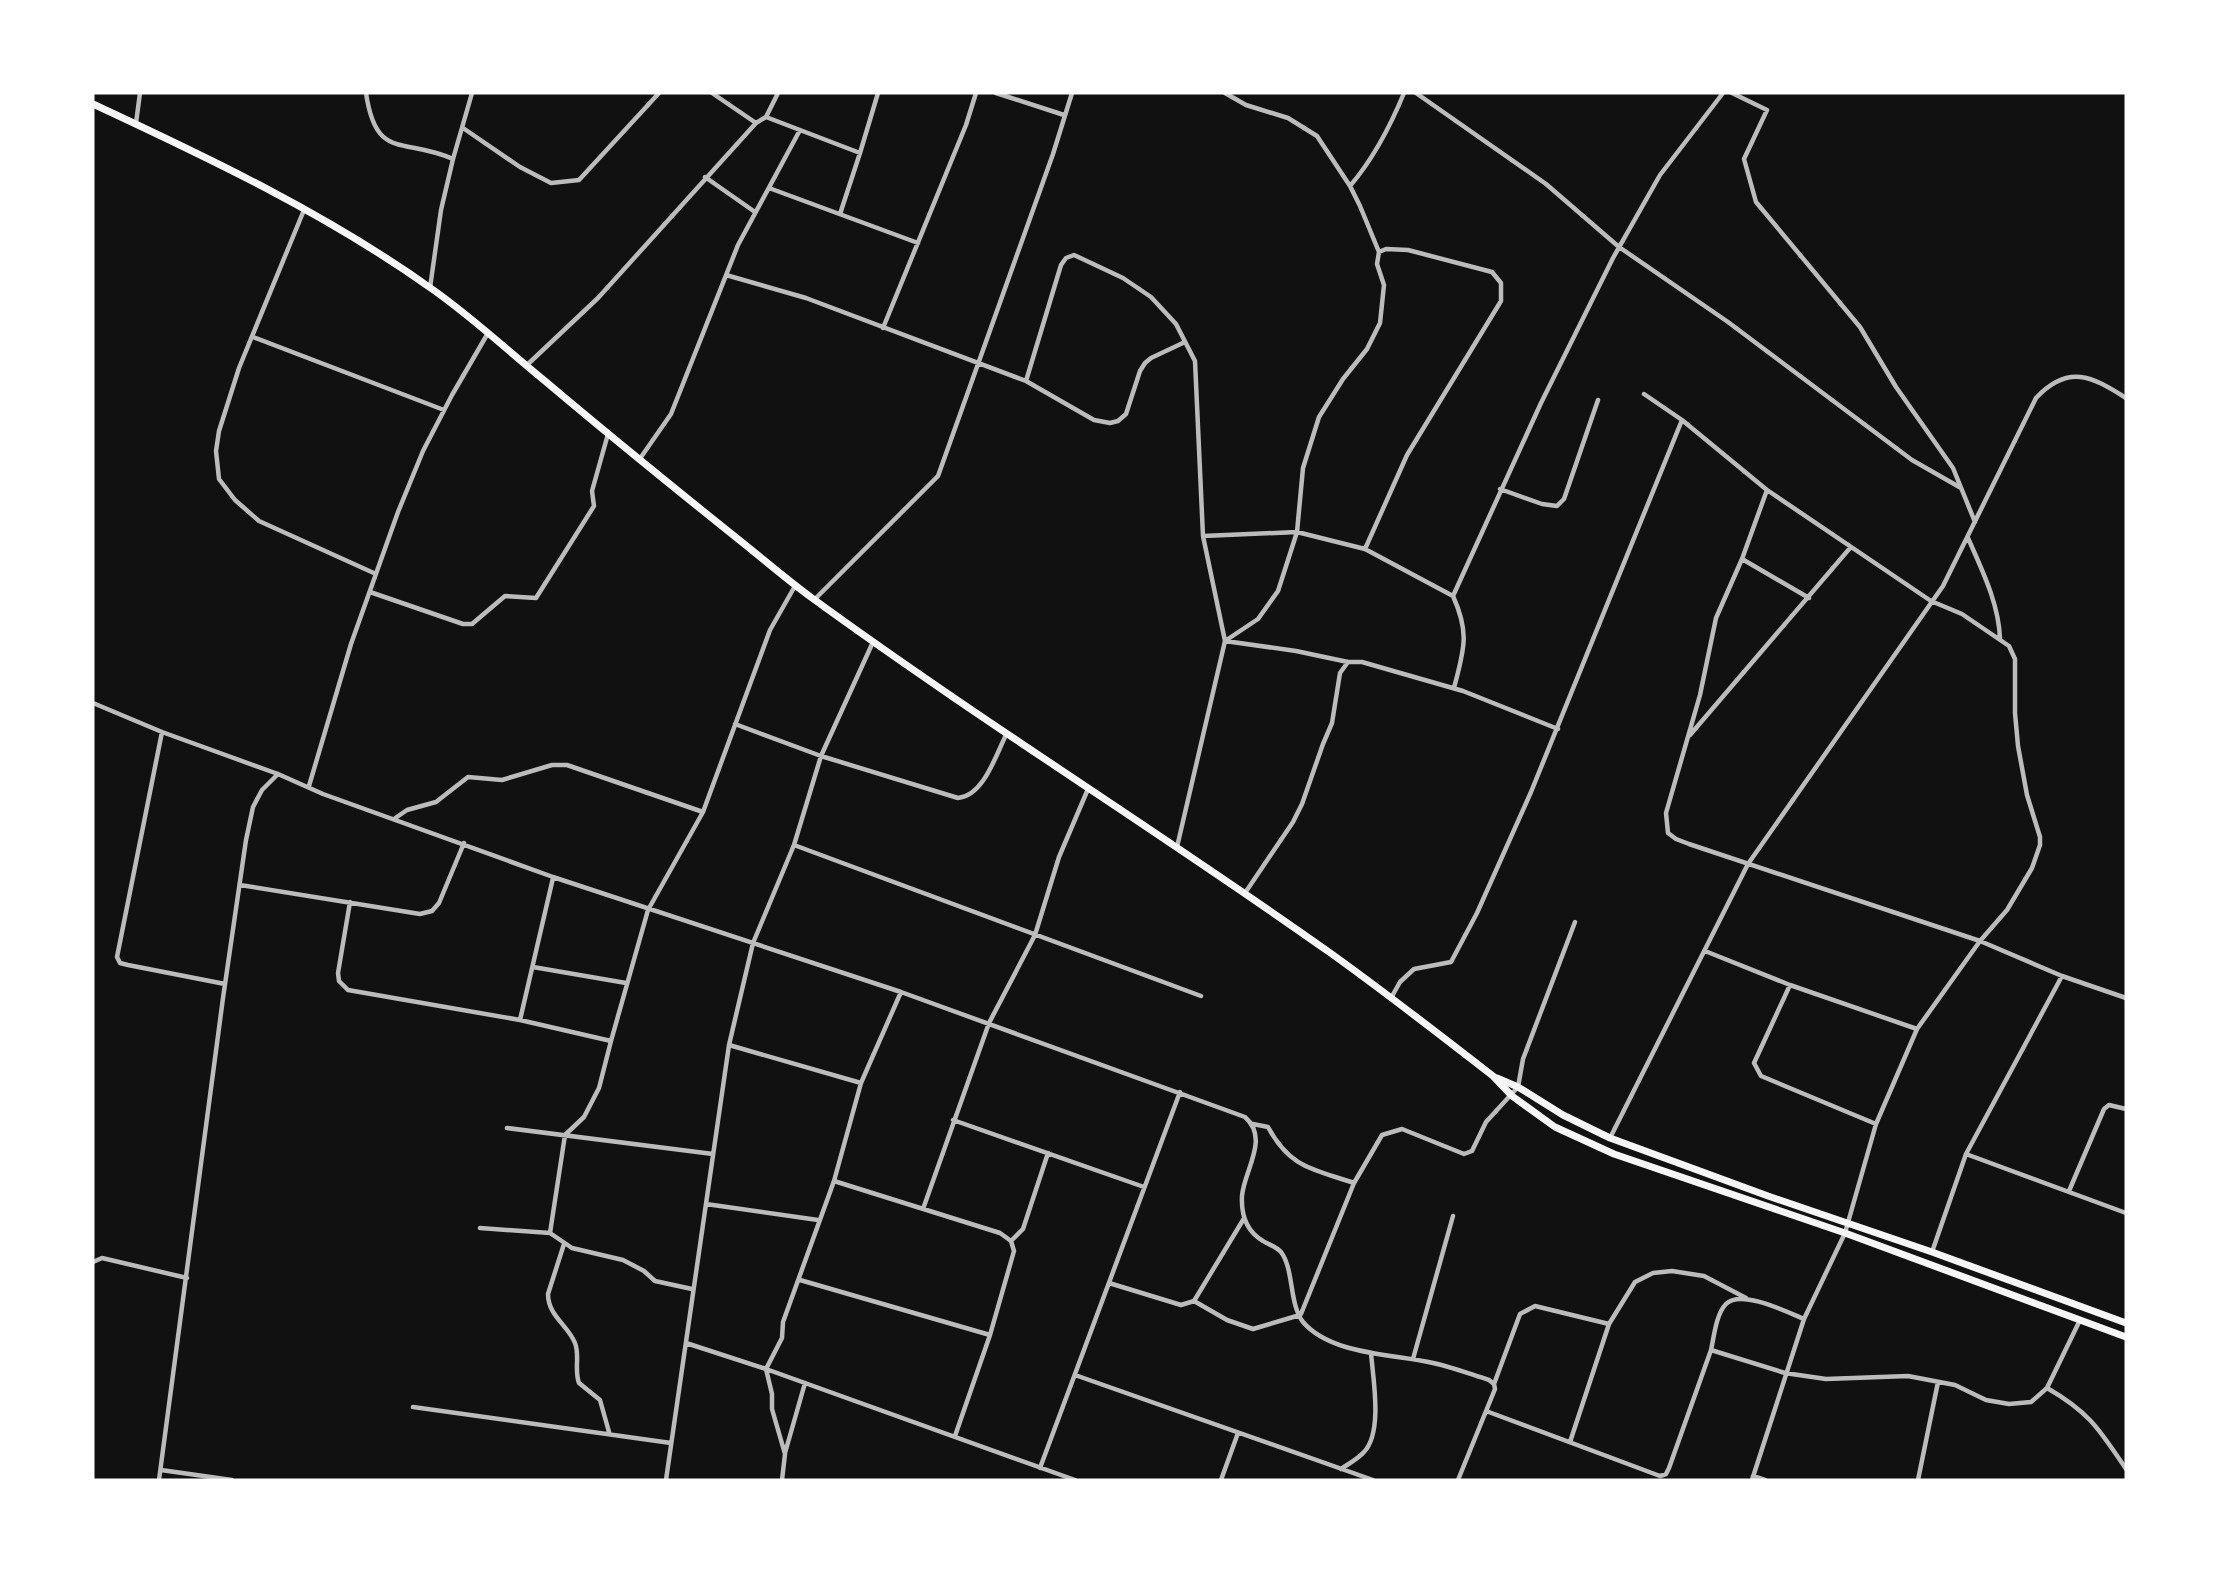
<svg xmlns="http://www.w3.org/2000/svg" width="2219" height="1573" viewBox="0 0 2219 1573" font-family="'Noto Sans',sans-serif">
  <style>
    .lines { fill: none; stroke-linecap: round; stroke-linejoin: round }
    .minor { stroke: #bcbcbc; stroke-width: 4.5 }
    .primary { stroke: #f5f5f5; stroke-width: 7 }
  </style>
  <rect width="100%" height="100%" fill="#111"/>
  <g class="lines">
    <!-- minor -->
    <path class="minor" d="M366,93C376,161 403,137 453,159L441,210L430,288
      M712,93L756,123
      M996,93L1064,115
      M1225,93L1246,105L1288,118L1317,136L1350,186L1360,206L1379,252L1377,264L1384,285L1380,323L1367,349L1343,379L1319,417L1303,468L1297,532L1278,591L1258,619L1225,641L1296,651L1348,662H1362L1463,691L1558,729
      M1416,93L1546,184L1619,247L1728,322L1912,460L1961,488
      M1732,93L1767,110L1744,159L1756,202L1860,327L1896,387L1953,468L1975,522
      M766,117L860,153L878,93
      M136,123L140,93
      M463,128L520,167L551,183L579,180L659,93
      M453,159L472,93
      M705,177L755,212
      M1350,186C1374,158 1390,127 1404,93
      M769,188L918,243
      M304,210L239,368L219,431L216,451L219,479L235,500L259,521L376,574
      M840,214L860,153
      M726,275L806,298L1026,381L1094,420L1110,423L1118,421L1126,414L1140,371L1145,363L1151,358L1185,342
      M883,328L966,125L976,93
      M253,337L444,410
      M527,365L598,298L756,123L766,117L778,93
      M1026,381L1061,265L1066,258L1074,255L1123,278L1151,297L1176,324L1195,361L1203,536L1225,641L1177,847
      M1644,394L1682,420L1767,490L1931,601L1962,614L2009,646L2015,659V713L2018,746L2027,795L2040,837V845L2032,868L2007,910L1980,941L1917,1029L1876,1124L1845,1233L1804,1319L1752,1480
      M639,460L671,414L738,245L800,130
      M1500,489L1542,504L1557,506L1564,499L1598,400
      M1767,490L1742,559L1716,618L1700,695L1666,813L1668,833L1676,839L1689,844L1980,941L2062,976L2126,998
      M1203,536L1297,532L1365,549L1453,596L1541,403L1613,258L1660,175L1723,93
      M1968,538C1982,570 1999,604 2000,639
      M1365,549L1407,455L1501,301V283L1492,272L1408,250L1386,249L1379,252
      M1742,559L1809,598
      M370,592L463,624H472L505,596L536,598L594,506L592,491L608,434
      M1453,596C1470,634 1464,649 1454,688
      M815,599L938,476L1053,154L1072,93
      M93,703L162,732L278,774L323,794L553,877L901,992L1245,1117C1270,1139 1244,1170 1242,1196C1241,1215 1246,1231 1263,1241C1269,1245 1276,1246 1281,1252C1294,1269 1289,1304 1303,1322C1331,1355 1394,1354 1433,1363C1452,1367 1470,1374 1489,1380L1494,1384L1495,1389L1458,1480
      M735,724L821,756L958,798C984,796 996,754 1007,733
      M162,732L117,957L120,963L128,965L225,984
      M1690,735L1850,548
      M309,786L351,644L398,512L423,451L452,395L488,333
      M394,819L407,810L436,802L468,777L502,780L552,765H567L703,812
      M794,845L1201,996
      M240,885L420,914L432,911L439,903L464,843
      M1245,893L1293,822L1302,804L1323,744L1332,723L1340,673L1348,662
      M350,902L338,973L339,981L348,990L520,1020L611,1041L648,910L703,812L770,630L795,586
      M1705,951L1790,985L1917,1029
      M533,967L626,983
      M1790,985L1754,1063L1761,1076L1876,1124
      M1391,998L1400,982L1414,969L1451,962L1477,913L1531,792L1682,420
      M520,1020L553,878
      M729,1045L861,1083L901,992
      M953,1120L1144,1187
      M1253,1124L1268,1127C1290,1168 1313,1169 1354,1183
      M507,1128L713,1154
      M1610,1138L1748,864L1943,586L2036,398C2068,364 2092,376 2126,398
      M1966,1154L2126,1213
      M834,1181L1000,1233L1011,1241L1014,1251L990,1335
      M2069,1191L2104,1109L2109,1105L2126,1109
      M706,1204L818,1220
      M923,1209L989,1023L1035,935L1059,857L1088,789
      M480,1228L550,1233L572,1248L623,1260L644,1271L655,1281L692,1289
      M550,1233L565,1135L584,1117L599,1088L611,1041
      M1011,1241L1023,1229L1048,1153
      M564,1244L548,1294C548,1316 568,1325 575,1343C580,1355 574,1370 579,1383L600,1400L609,1432
      M1932,1252L1966,1154L2062,976
      M93,1262L102,1258L187,1278
      M800,1280L990,1335L955,1436
      M1109,1283L1181,1305L1194,1301L1243,1220
      M1194,1301L1227,1320L1253,1329L1300,1315
      M1301,1314L1354,1183L1382,1135L1402,1129L1464,1154L1472,1151L1486,1122L1518,1087L1523,1059L1575,922
      M686,1343L766,1369L1075,1480
      M1711,1350C1714,1337 1716,1314 1726,1304C1741,1289 1787,1312 1804,1319
      M1413,1359L1453,1216
      M1075,1375L1373,1480
      M1494,1384L1520,1314L1535,1306L1609,1324
      M2047,1388C2089,1412 2099,1429 2126,1469
      M413,1407L671,1443
      M1486,1411L1660,1476L1666,1474L1669,1468L1711,1350L1785,1373L1826,1379L1908,1376L1955,1385L1986,1400L2009,1404L2031,1402L2047,1388L2080,1320
      M1570,1442L1609,1324L1635,1282L1653,1273L1672,1271L1704,1276L1746,1298
      M785,1453L805,1383
      M1040,1468L1180,1092
      M1341,1469C1348,1464 1358,1459 1364,1452C1383,1432 1373,1378 1371,1353
      M161,1470L232,1480
      M1753,1476L1765,1480
      M159,1480L223,998L246,840L253,807L262,790L278,774
      M666,1480L729,1045L753,943L794,845L821,756L873,642
      M782,1480L785,1454L772,1409V1394L766,1369L782,1338L783,1322L834,1181L861,1083
      M1221,1480L1238,1433
      M1918,1480L1938,1382"/>
    <!-- primary -->
    <path class="primary" d="M93,104C209,158 327,214 432,289C472,317 507,350 545,381C609,435 673,487 738,539C762,558 786,579 812,598C981,721 1158,831 1329,952C1385,992 1439,1034 1493,1076L1512,1096L1555,1127L1614,1154L1845,1233L2126,1337
      M1497,1078L1518,1087L1563,1115L1610,1138L1768,1196L1932,1252L2126,1323"/>
  </g>
  <!-- border -->
  <rect width="2219" height="1573" fill="none" stroke="#ffffff" stroke-width="189"/>
</svg>
